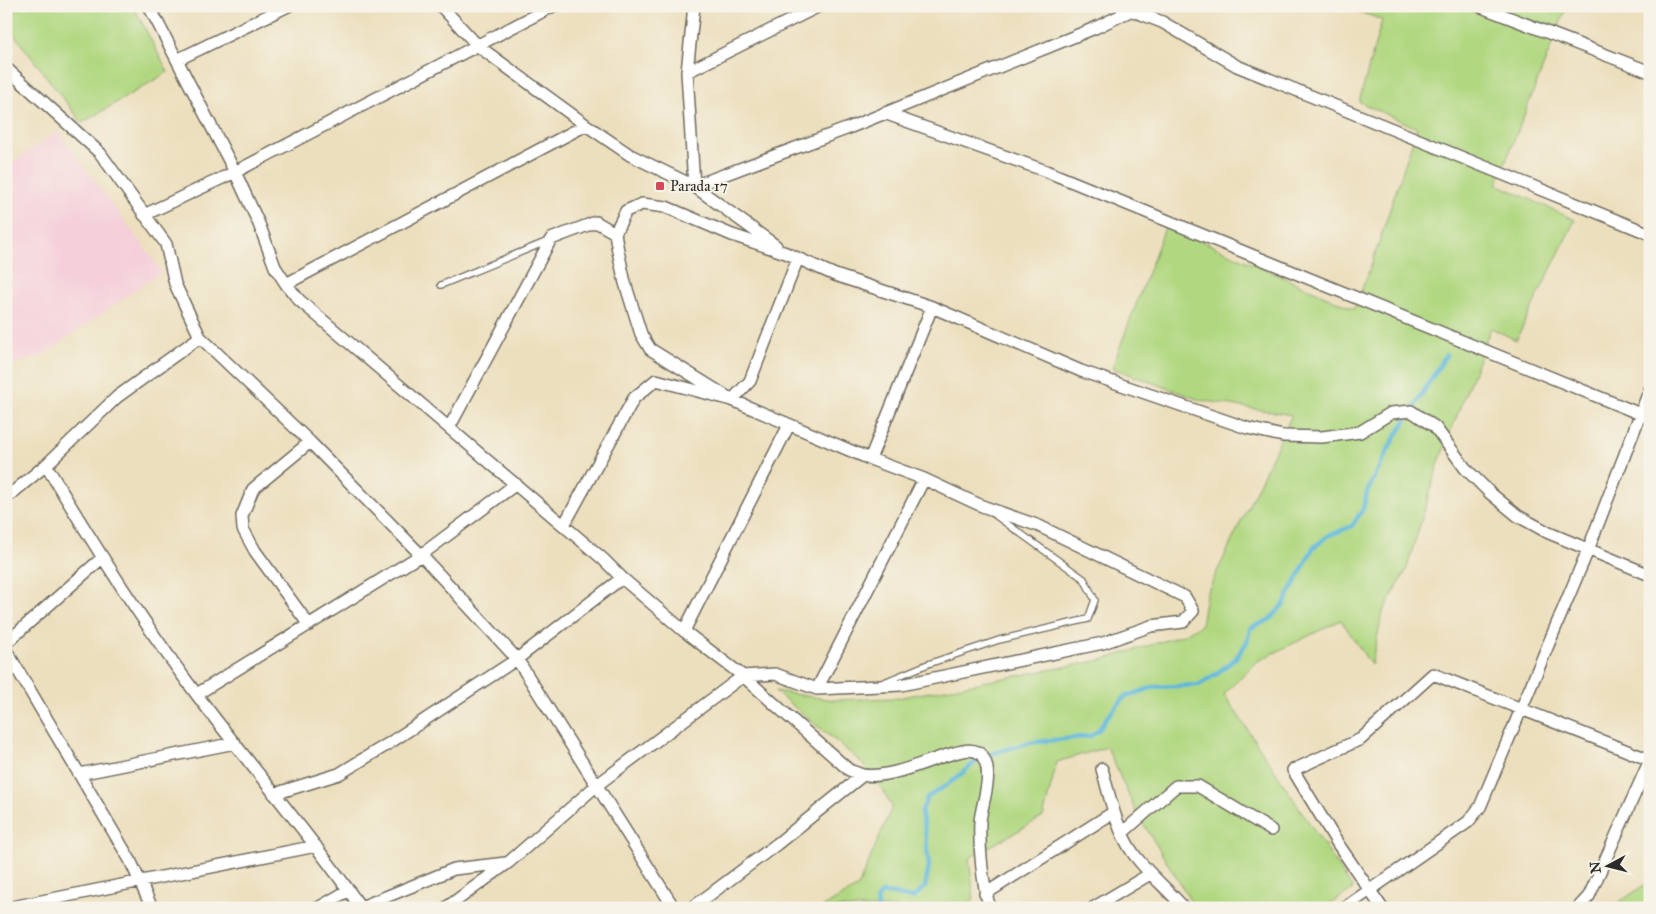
<svg xmlns="http://www.w3.org/2000/svg" width="1656" height="914" viewBox="0 0 1656 914" font-family="'IM FELL Great Primer',serif">
  <style>
    .built { fill: #f5cfda }
    .green { fill: #b1d881; stroke: #6e8256 }
    .lines { fill: none; stroke-linecap: round; stroke-linejoin: round }
    .stream { stroke: #5db7db; stroke-width: 4.5 }
    .service-casing { stroke: #6f6a5e; stroke-width: 8 }
    .minor-casing { stroke: #6f6a5e; stroke-width: 14 }
    .service { stroke: #fff; stroke-width: 5.5 }
    .minor { stroke: #fff; stroke-width: 11 }
    .poi-dot { fill: #d1495b; stroke: #f7f3e8; stroke-width: 2 }
    .labels { text-anchor: middle; stroke-width: 4; stroke-linejoin: round; paint-order: stroke }
    .poi-label { font-size: 15px; fill: #2b2b2b; stroke: #f7f3e8; text-anchor: start }
  </style>
  <rect width="100%" height="100%" fill="#f7f3e8"/>
  <filter id="ink" filterUnits="userSpaceOnUse"><feTurbulence type="fractalNoise" baseFrequency=".02" numOctaves="2"/><feDisplacementMap in="SourceGraphic" scale="10" xChannelSelector="R" yChannelSelector="G"/><feConvolveMatrix kernelMatrix="1 2 1 2 8 2 1 2 1" color-interpolation-filters="sRGB"/></filter>
  <filter id="wash" filterUnits="userSpaceOnUse"><feTurbulence type="fractalNoise" baseFrequency=".0096" numOctaves="4" result="noise"/><feDisplacementMap in="SourceGraphic" scale="20" xChannelSelector="R" yChannelSelector="G"/><feGaussianBlur stdDeviation="1.12" result="paint"/><feColorMatrix in="noise" values="0 0 0 0 0 0 0 0 0 0 0 0 0 0 0 0 0 1.4 0 .05"/><feComposite in="paint" operator="in"/></filter>
  <g filter="url(#wash)">
    <rect width="100%" height="100%" fill="#ecdfbd"/>
    <!-- built -->
    <path class="built" d="M58,132L162,271L43,355L6,367V167Z"/>
    <!-- green -->
    <path class="green" d="M24,6H133L168,72L82,123L6,24V15Z
      M1344,6H1567L1497,184L1575,220L1516,340L1491,328L1440,459L1406,571L1383,612L1371,665L1341,620L1256,662L1224,694L1353,889L1324,908H1195L1136,812L1107,747L1057,762L1043,817L969,858L974,899L963,908H821L858,887L892,807L882,789L860,761L775,691L833,700L897,698L1102,660L1183,635L1201,625L1206,595L1292,415L1200,400L1112,368L1166,225L1354,309L1372,263L1417,128L1359,102L1382,20Z
      M1650,881V908H1611Z"/>
    <g class="lines">
      <!-- stream -->
      <path class="stream" d="M878,908L877,899L882,893C893,892 903,897 913,898L925,887L929,866L925,829L921,813L927,798L954,780L974,763L994,753L1028,743L1091,736L1098,731L1107,717L1125,697L1154,687L1199,685L1216,674L1235,659L1247,642L1250,628L1269,620L1284,604L1313,548L1328,536L1352,526L1363,509L1367,492L1390,446L1446,355"/>
    </g>
  </g>
  <g filter="url(#ink)">
    <g class="lines">
      <defs>
        <path id="service" d="M441,285L548,241
          M882,683L928,664L999,640L1088,619L1095,600L1084,579L992,513"/>
        <path id="minor" d="M149,6L235,172L259,224L275,267L286,284L299,300L603,559L622,578L684,631L743,676L849,770C853,771 858,774 863,775C890,779 925,761 951,754C961,751 976,746 983,757C994,775 982,802 980,821C979,846 982,884 990,908
          M441,6L478,46L586,125L630,155L694,186L776,246
          M1120,6L1162,22L1237,66L1650,234
          M1479,6L1650,72
          M177,60L288,6
          M6,68L100,153L166,244L175,284L200,337L310,442L421,555L517,659L674,908
          M687,72L819,6
          M884,113L1046,171L1650,418
          M694,186L846,129L1095,28L1132,10L1133,8
          M694,186L687,72L694,6
          M144,215L235,172L553,6
          M286,284L586,125
          M449,428L551,239L596,222L615,233
          M870,459L932,307
          M46,465C93,544 142,622 197,695C251,767 310,834 361,908
          M6,498L46,465L117,397L200,337
          M564,525L634,398L656,380L732,400L750,381L798,258
          M309,625L255,551L243,529L242,516L253,489L310,442
          M684,631L789,425
          M6,643L102,558
          M6,650L130,860L152,908
          M817,689L924,479
          M197,694L421,555L516,484
          M1102,769C1110,797 1116,829 1133,853C1148,874 1168,889 1184,908
          M79,774L235,743
          M274,794L339,774L388,744L517,659L622,578
          M1122,833L1176,786H1198L1271,830
          M985,894L1114,812
          M361,907L454,869L506,863
          M7,908L316,846
          M318,908L349,890
          M446,908L509,862L597,785L743,676L775,674L817,689L901,685L1103,643L1151,626L1183,622L1193,611L1185,597L1039,526L982,506L924,479L870,459L732,400L650,349L641,334L625,283L618,251L615,233L626,211L642,204L666,207L732,235L786,253L835,275L932,307L1081,371L1247,428L1283,436L1322,437L1360,432L1391,413L1411,411L1435,427L1465,468L1490,493L1518,516L1549,533L1650,575
          M692,908L777,844L863,775
          M1093,908L1150,874
          M1344,908L1468,822L1480,807L1588,550L1650,389
          M1382,908L1338,844L1293,770L1361,739L1433,674L1650,760
          M1578,908L1589,896L1650,760"/>
      </defs>
      <!-- service casing -->
      <use href="#service" class="service-casing"/>
      <!-- minor casing -->
      <use href="#minor" class="minor-casing"/>
      <!-- service -->
      <use href="#service" class="service"/>
      <!-- minor -->
      <use href="#minor" class="minor"/>
    </g>
  </g>
  <!-- markers -->
  <rect class="poi-dot" x="655" y="181" width="10" height="10" rx="2.5"/>
  <g class="labels">
    <!-- poi labels -->
    <g class="poi-label">
      <text x="670" y="191">Parada 17</text>
    </g>
  </g>
  <!-- margin -->
  <rect width="1656" height="914" fill="none" stroke="#f7f3e8" stroke-width="25"/>
  <!-- north arrow -->
  <g transform="translate(1608 866) rotate(263)" stroke="#f7f3e8" stroke-width="4" paint-order="stroke">
  <path d="M0-4L9 19L0 12L-9 19Z" fill="#2b2b2b"/>
  <text y="-8" font-size="14" font-weight="bold" text-anchor="middle" fill="#2b2b2b">N</text>
  </g>
</svg>
